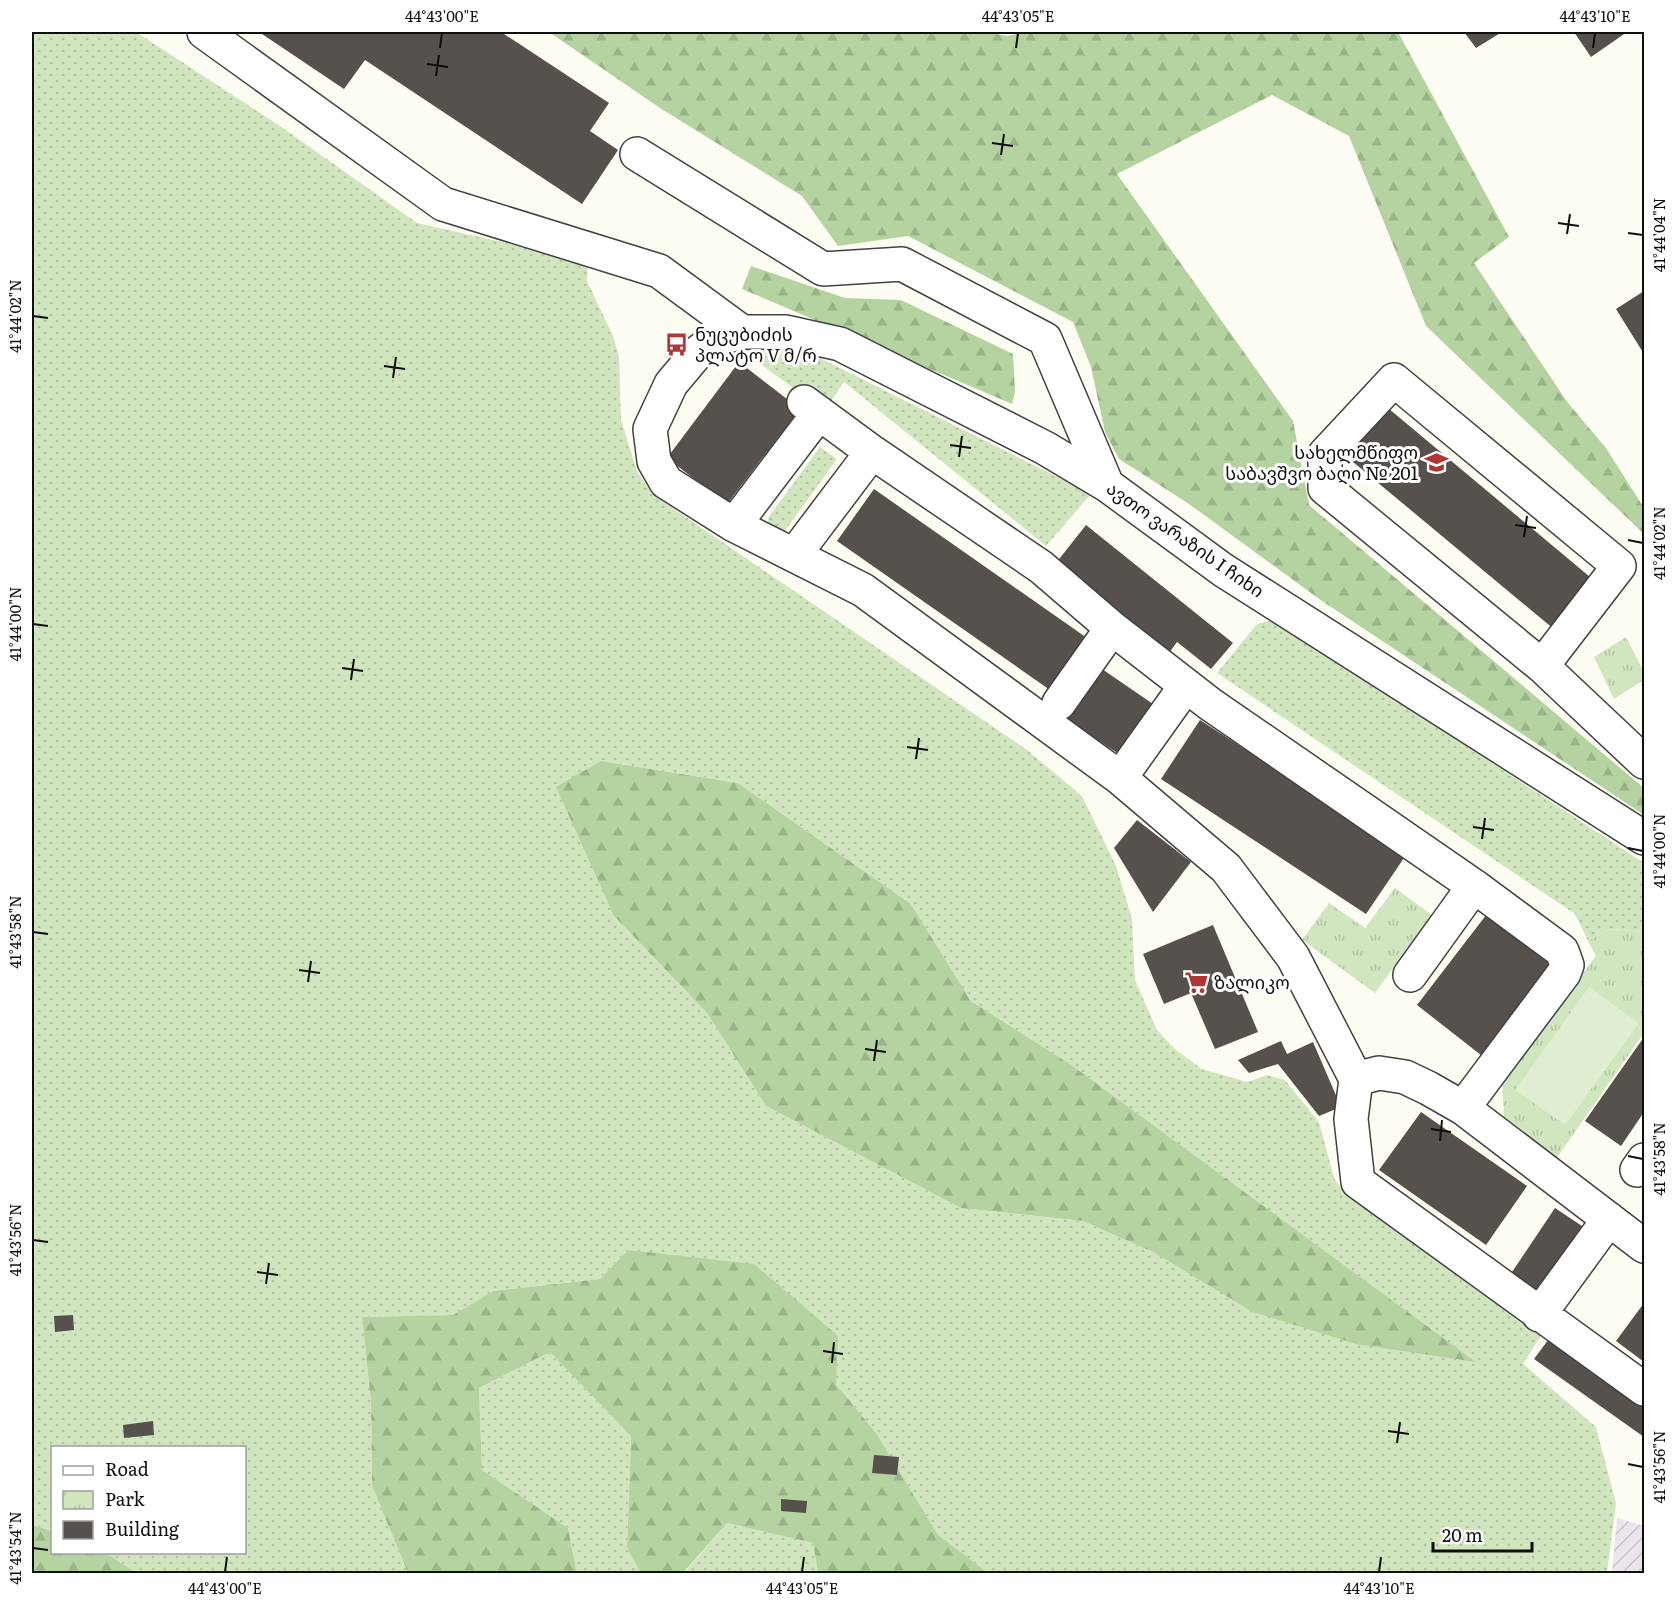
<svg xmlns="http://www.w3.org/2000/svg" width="1676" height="1605" viewBox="0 0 1676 1605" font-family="Literata,'Noto Sans Georgian',serif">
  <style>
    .industrial { fill: url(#industrial-furrows) }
    .grass { fill: url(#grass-dots); fill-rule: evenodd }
    .forest { fill: url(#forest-firs) }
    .park { fill: url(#park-tufts) }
    .pitch { fill: #e1edd0 }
    .building { fill: #56514c }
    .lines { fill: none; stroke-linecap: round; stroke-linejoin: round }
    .minor-casing { stroke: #424242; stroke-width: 36 }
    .minor { stroke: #fff; stroke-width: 33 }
    .ticks { fill: none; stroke: #0f0f0f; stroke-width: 2 }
    .labels { text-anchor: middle; stroke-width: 6; stroke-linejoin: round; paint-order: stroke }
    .poi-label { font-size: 18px; fill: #0f0f0f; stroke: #fff; text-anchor: start }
    .street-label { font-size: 18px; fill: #0f0f0f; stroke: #fff }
    .neatline { fill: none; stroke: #0f0f0f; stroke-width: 2 }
    .ticks-label { font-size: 15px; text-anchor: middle; fill: #0f0f0f }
  </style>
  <defs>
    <pattern id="industrial-furrows" width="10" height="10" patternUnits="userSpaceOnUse" patternTransform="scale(1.5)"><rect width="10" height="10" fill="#ece4ec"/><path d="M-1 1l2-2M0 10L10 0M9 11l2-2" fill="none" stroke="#c9c2c9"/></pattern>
    <pattern id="grass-dots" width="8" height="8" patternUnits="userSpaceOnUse" patternTransform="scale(1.5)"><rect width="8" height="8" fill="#d1e5bf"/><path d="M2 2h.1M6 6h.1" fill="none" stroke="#b2c3a3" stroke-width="1.8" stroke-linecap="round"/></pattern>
    <pattern id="forest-firs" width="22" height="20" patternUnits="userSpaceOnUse" patternTransform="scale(1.5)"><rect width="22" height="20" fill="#b5d3a0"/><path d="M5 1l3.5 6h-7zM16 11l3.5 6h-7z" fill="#9ab489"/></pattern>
    <pattern id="park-tufts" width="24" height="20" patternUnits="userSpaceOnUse" patternTransform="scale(1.5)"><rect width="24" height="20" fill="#d1e5bf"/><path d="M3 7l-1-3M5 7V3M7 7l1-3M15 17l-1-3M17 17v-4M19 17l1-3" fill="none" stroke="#b2c3a3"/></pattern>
  </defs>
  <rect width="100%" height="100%" fill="#fdfcf2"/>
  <!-- industrial -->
  <path class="industrial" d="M1617,1518L1644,1526V1573H1612Z"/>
  <!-- grass -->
  <path class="grass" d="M32,32H136L280,126L417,223L588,261L587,281L613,336L619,356L621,420L637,471L652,494L1027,750L1082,796L1116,866L1132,919L1135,980L1157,1030L1175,1049L1202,1069L1247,1082L1267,1075L1285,1080L1319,1122L1334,1178L1345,1193L1544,1331L1523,1364L1596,1427L1616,1503L1607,1573H988L938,1536L876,1433L836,1384L680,1257L628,1250L600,1279L493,1291L453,1315L362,1317L371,1402L372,1486L408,1573H137L106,1553L244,1552V1448H52V1531L32,1525ZM601,761L738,783L911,904L971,1001L1070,1064L1474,1361L1155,1253L1083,1221L961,1208L766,1106L707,1013L614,916Z
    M763,348L816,356L1091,494L1046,546L844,382L824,411L743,351Z
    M820,447L837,459L784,532L769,528L768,518Z
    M1270,621L1284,626L1644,863V932L1610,929L1588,941L1575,914L1217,673L1257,624Z
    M550,1352L631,1436L627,1548L641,1573H577L568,1528L482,1470L479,1388Z
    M727,1523L813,1543L818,1573L683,1574Z"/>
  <!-- forest -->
  <path class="forest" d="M549,32H984L1008,36L1025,32H1398L1509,237L1474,263L1568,403L1606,448L1644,508V534L1426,326L1349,136L1272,95L1117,174L1293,421L1309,505L1644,788V815L1322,601L1189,504L1119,459L1105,432L1091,367L1073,322L908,236L838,246L802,196L660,108Z
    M751,266L845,298L901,300L1013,354L1015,392L1012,404L742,289Z
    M601,761L738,783L911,904L971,1001L1070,1064L1476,1362L1356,1344L1253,1312L1155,1253L1083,1221L961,1208L766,1106L707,1013L614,916L556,787Z
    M628,1250L754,1264L838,1336L836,1384L876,1433L938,1535L988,1573H818L813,1543L727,1523L683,1573H641L627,1548L631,1436L550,1352L479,1388L482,1470L568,1528L577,1573H408L372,1486L371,1402L362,1317L453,1315L493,1291L600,1279Z
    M32,1525L52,1531V1552L106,1553L137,1573H32Z"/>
  <!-- park -->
  <path class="park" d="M1626,637L1644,672V680L1614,699L1594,657Z
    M1395,888L1432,915L1375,993L1302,940L1329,903L1365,928Z
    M1610,929L1644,932V1033L1556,1159L1504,1117L1502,1078L1596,956L1588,941Z"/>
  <!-- pitch -->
  <path class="pitch" d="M1589,987L1639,1023L1565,1125L1515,1090Z"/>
  <!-- building -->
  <path class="building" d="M259,32H501L609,103L590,131L618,150L582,204L365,60L344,89Z
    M1464,32H1502L1476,48Z
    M1574,32H1627L1591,57Z
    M1644,291V354L1616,309Z
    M739,362L800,409L727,504L667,458Z
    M1388,408L1596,582L1555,630L1347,457Z
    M874,489L1087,638L1050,690L837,541Z
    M1086,525L1233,643L1211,669L1177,642L1169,653L1056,563Z
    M1102,669L1153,704L1119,754L1067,720Z
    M1200,720L1406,855L1366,914L1161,779Z
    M1137,820L1191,862L1153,912L1114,848Z
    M1490,910L1560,963L1486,1059L1417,1005Z
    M1213,925L1258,1032L1215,1049L1191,993L1164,1004L1143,954Z
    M1644,1037V1112L1621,1146L1585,1121Z
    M1281,1041L1287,1054L1313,1042L1341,1107L1319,1116L1278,1064L1249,1073L1238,1060Z
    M1421,1112L1527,1186L1486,1245L1379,1170Z
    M1555,1208L1582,1226L1535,1296L1508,1278Z
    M1644,1303V1362L1616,1341Z
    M73,1315L74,1330L55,1332L54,1316Z
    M1551,1336L1644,1401V1437L1534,1359Z
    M153,1421L154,1435L124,1438L123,1425Z
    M874,1455L899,1457L897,1475L872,1473Z
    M781,1499L807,1501L806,1513L781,1511Z"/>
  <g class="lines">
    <defs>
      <path id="minor" d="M204,32L443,204L659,271L742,332
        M637,154L823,269L902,264L1045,339L1107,485
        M804,402L872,452
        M734,525L819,413
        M795,554L872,452L1041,567L1112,628L1210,704L1474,886L1562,951L1567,965L1564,973L1463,1108
        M1542,666L1619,566L1394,380L1325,454V488L1542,666L1644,762
        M1059,703L1112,628
        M1120,778L1185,687
        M1644,838L1223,570L1107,485L1045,448L840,344L786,332H742L716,339L697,353L671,384L650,429L654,461L666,482L734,525L863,590L1120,778L1226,868L1293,957L1356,1079L1351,1119L1358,1182L1644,1389
        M1410,975L1474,886
        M1356,1079L1379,1073L1405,1077L1428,1088L1463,1108L1644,1246
        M1637,1170L1644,1160
        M1539,1315L1609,1219"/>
    </defs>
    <!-- minor casing -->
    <use href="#minor" class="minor-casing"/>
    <!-- minor -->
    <use href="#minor" class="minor"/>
  </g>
  <!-- ticks -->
  <path class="ticks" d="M440,48L442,33M1016,48L1018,33M1593,48L1595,33M427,64L448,67M436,76L439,55M992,143L1013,146M1001,155L1004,134M1558,223L1579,226M1628,233L1643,235M1567,234L1570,214M33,316L48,318M384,366L405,369M393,378L396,357M950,445L971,448M959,457L962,436M1515,525L1536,528M1524,537L1527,516M1628,540L1643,543M33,624L48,626M342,668L363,671M351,680L354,659M907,747L928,750M916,759L919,738M1473,827L1494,830M1482,839L1485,818M1628,848L1643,851M33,932L48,934M299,970L320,973M308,982L311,961M865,1049L886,1052M874,1061L877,1040M1431,1129L1451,1132M1440,1141L1442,1120M1628,1156L1643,1159M33,1240L48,1242M257,1272L278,1275M266,1284L269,1263M823,1351L843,1354M832,1363L834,1342M1388,1431L1409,1434M1397,1443L1400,1422M1628,1464L1643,1467M33,1548L48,1550M225,1572L227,1557M802,1572L804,1557M1379,1572L1381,1557"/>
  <!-- icons -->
  <defs>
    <symbol id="bus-bare" viewBox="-9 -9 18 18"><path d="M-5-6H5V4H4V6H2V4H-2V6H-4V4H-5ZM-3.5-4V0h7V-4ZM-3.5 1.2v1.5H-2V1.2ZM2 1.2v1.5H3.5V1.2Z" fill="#af3636" stroke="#fff" stroke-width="2.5" paint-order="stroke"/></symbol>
    <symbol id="school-bare" viewBox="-9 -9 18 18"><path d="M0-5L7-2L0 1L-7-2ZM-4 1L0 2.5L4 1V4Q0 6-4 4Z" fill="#af3636" stroke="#fff" stroke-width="2.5" paint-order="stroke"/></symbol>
    <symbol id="supermarket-bare" viewBox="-9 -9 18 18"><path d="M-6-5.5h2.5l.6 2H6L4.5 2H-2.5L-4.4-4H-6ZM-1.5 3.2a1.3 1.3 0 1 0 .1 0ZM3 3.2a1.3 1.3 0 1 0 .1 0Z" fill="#af3636" stroke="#fff" stroke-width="2.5" paint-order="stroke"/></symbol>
  </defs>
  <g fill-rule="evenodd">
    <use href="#bus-bare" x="660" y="328" width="33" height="33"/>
    <use href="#school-bare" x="1420" y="446" width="33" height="33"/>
    <use href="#supermarket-bare" x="1180" y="966" width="33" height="33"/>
  </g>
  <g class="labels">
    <!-- poi labels -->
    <g class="poi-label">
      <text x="695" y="341">ნუცუბიძის<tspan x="695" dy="21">პლატო V მ/რ</tspan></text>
      <text x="1418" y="459" text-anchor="end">სახელმწიფო<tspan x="1418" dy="21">საბავშვო ბაღი № 201</tspan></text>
      <text x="1214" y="989">ზალიკო</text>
    </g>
    <!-- street labels -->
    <g class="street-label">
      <text transform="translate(1185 540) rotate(35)" y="6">ავთო ვარაზის I ჩიხი</text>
    </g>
  </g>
  <!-- border -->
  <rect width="1676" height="1605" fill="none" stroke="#ffffff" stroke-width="66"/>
  <!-- legend -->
  <rect x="51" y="1446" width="195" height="108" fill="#ffffff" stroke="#9f9f9f" stroke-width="1.5"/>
  <rect x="63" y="1466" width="30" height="9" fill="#ffffff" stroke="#9f9f9f" stroke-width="1.5"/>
  <text x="105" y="1476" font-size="18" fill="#0f0f0f">Road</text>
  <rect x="63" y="1491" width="30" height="18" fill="url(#park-tufts)" stroke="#9f9f9f" stroke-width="1.5"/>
  <text x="105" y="1506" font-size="18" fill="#0f0f0f">Park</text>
  <rect x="63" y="1521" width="30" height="18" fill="#56514c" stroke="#9f9f9f" stroke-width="1.5"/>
  <text x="105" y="1536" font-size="18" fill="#0f0f0f">Building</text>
  <!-- scale -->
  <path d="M1433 1542v9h99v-9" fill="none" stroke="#0f0f0f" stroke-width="3"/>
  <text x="1442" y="1542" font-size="18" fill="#0f0f0f" stroke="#ffffff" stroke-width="4.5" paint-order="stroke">20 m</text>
  <rect x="33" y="33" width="1610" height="1539" class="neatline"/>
  <g class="ticks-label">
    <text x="442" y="22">44°43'00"E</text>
    <text x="1018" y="22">44°43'05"E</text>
    <text x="1595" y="22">44°43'10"E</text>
    <text transform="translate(1660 235) rotate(-90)" y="5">41°44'04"N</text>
    <text transform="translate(16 316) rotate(-90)" y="5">41°44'02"N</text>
    <text transform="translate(1660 543) rotate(-90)" y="5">41°44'02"N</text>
    <text transform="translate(16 624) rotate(-90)" y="5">41°44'00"N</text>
    <text transform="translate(1660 851) rotate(-90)" y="5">41°44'00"N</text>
    <text transform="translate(16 932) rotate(-90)" y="5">41°43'58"N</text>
    <text transform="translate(1660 1159) rotate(-90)" y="5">41°43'58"N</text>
    <text transform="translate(16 1240) rotate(-90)" y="5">41°43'56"N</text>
    <text transform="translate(1660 1467) rotate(-90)" y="5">41°43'56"N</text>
    <text transform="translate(16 1548) rotate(-90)" y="5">41°43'54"N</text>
    <text x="225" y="1594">44°43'00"E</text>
    <text x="802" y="1594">44°43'05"E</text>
    <text x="1379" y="1594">44°43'10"E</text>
  </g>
</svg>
